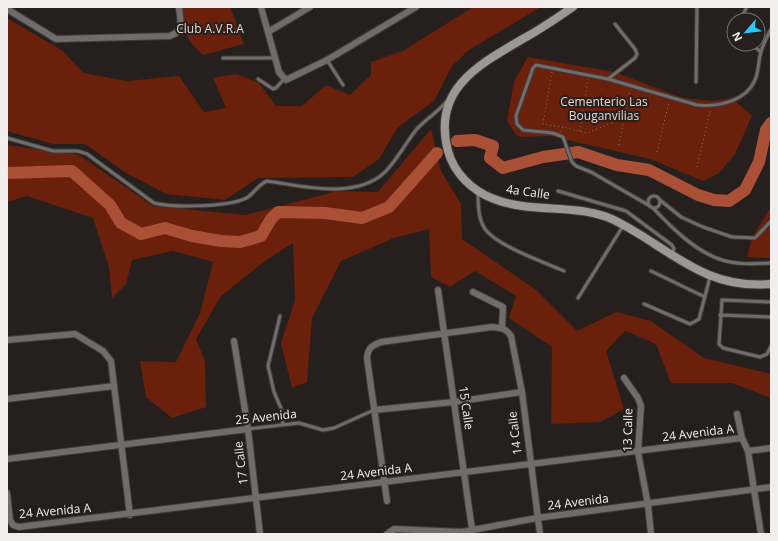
<svg xmlns="http://www.w3.org/2000/svg" width="778" height="541" viewBox="0 0 778 541" font-family="'Open Sans',sans-serif">
  <style>
    .green { fill: #6a200a }
    .lines { fill: none; stroke-linecap: round; stroke-linejoin: round }
    .river { stroke: #a95037; stroke-width: 12 }
    .lane-casing { stroke: #423c3a; stroke-width: 5 }
    .street-casing { stroke: #423c3a; stroke-width: 8 }
    .secondary-casing { stroke: #423c3a; stroke-width: 10 }
    .path { stroke: #817b7a; stroke-width: 1; stroke-dasharray: 1 3; stroke-linecap: butt }
    .lane { stroke: #6f6c6b; stroke-width: 3 }
    .street { stroke: #6f6c6b; stroke-width: 6 }
    .secondary { stroke: #9d9896; stroke-width: 8 }
    .labels { text-anchor: middle; stroke-width: 4; stroke-linejoin: round; paint-order: stroke }
    .park-label { font-size: 12px; fill: #eed4cd; stroke: #251f1d }
    .street-label { font-size: 12px; fill: #f2eeed; stroke: #251f1d }
  </style>
  <rect width="100%" height="100%" fill="#251f1d"/>
  <!-- green -->
  <path class="green" d="M179,7H230L244,44L203,55C187,42 181,27 179,7Z
    M473,7H541L469,50L452,66L434,101L398,127L379,159L353,177L258,178L225,200L166,194L126,173L85,144H53L7,131V18L63,51L83,73L127,81L179,76L204,112L226,108L213,78L236,74L259,83L276,106H302L326,85L350,95L371,75V62L403,51Z
    M528,57L614,72L683,98L713,101L732,98L752,116L735,154L719,173L703,181L650,159L550,136L520,137L516,135L507,121L514,81Z
    M431,129L441,171L461,204L462,239L535,289L577,331L616,312L651,321L704,358L771,374V398L732,383H671L656,344L625,331L606,351L624,409L600,422L551,424L552,347L509,318L516,296L475,271L450,287L431,277L429,229L394,238L341,261L312,318L307,382L292,388L281,343L295,300L293,243L265,261L221,296L196,339L205,361L206,407L172,418L146,397L140,361L176,362L200,313L213,262L173,251L132,260L126,284L112,298L109,267L93,218L27,196L7,202V145L79,155L153,206L246,215L337,191L378,192Z
    M771,206V258L747,257L752,238Z"/>
  <g class="lines">
    <!-- river -->
    <path class="river" d="M457,141L475,140L493,146L490,158L503,168L543,157L578,152L617,165L649,170L698,195L714,200L729,201L745,190L759,162L766,130L771,123
      M7,173L72,171L110,205L121,223L141,234L165,228L192,236L221,241L240,242L261,236L271,219L278,212L325,213L362,218L389,207L437,153"/>
    <defs>
      <path id="lane" d="M740,20L747,7
        M751,44L761,52
        M223,58H275
        M327,60L343,85
        M258,79L273,89L276,88L284,79
        M608,79L635,58L637,54L635,49L615,24
        M696,82L697,7
        M7,138L53,151H78L87,154L154,203C173,208 233,207 248,197C255,192 259,184 267,181C302,186 356,200 385,172C397,160 405,144 416,130C426,119 438,112 447,101
        M558,191L626,211L672,245L674,249L672,253
        M478,193C478,203 478,219 485,229C497,246 544,262 564,271
        M648 202a6 6 0 1 1 12 0a6 6 0 1 1-12 0Z
        M660,200L681,217L703,227L732,237L755,238L771,221
        M650,206L591,172L576,166L572,162L563,137L553,133L523,130L517,124L516,116L533,68L536,65L608,79L697,105C719,107 746,101 755,80C759,71 758,61 761,52C763,44 767,37 771,29
        M653,208C671,227 694,250 719,259C735,265 754,264 771,263
        M651,271L705,297
        M578,298L623,226
        M771,302L722,300L719,344L723,348L760,357L767,354L771,346
        M644,304L690,324L699,319L710,277
        M720,315L771,317
        M280,316L268,366L274,392L281,408L283,424
        M248,429L299,423L323,430L334,428L374,410"/>
      <path id="street" d="M261,7L279,72L286,80L327,60L416,7
        M7,9L56,39L170,36L176,33L181,26L179,7
        M268,32L310,7
        M438,290L472,529
        M473,292L503,307L502,328
        M7,340L75,334L103,351L111,361L130,515
        M234,341L248,429L260,534
        M624,378L638,398L641,406L638,452L648,505L651,534
        M7,399L114,386
        M374,410L454,402L522,392
        M737,414L742,438L748,451L761,534
        M748,451L771,448
        M7,459L248,429
        M7,493L10,520L13,525
        M387,501L367,358C368,348 371,346 381,342L492,327C501,328 506,328 511,336L522,392L540,534
        M13,525L19,527L742,438
        M387,534L394,529L462,532L537,518L771,487"/>
      <path id="secondary" d="M573,7C558,17 544,27 528,36C482,63 431,87 448,151C454,173 472,191 494,199C530,213 571,204 607,217C620,222 632,230 644,237C686,264 718,289 771,284"/>
    </defs>
    <!-- lane casing -->
    <use href="#lane" class="lane-casing"/>
    <!-- street casing -->
    <use href="#street" class="street-casing"/>
    <!-- secondary casing -->
    <use href="#secondary" class="secondary-casing"/>
    <!-- path -->
    <path class="path" d="M552,72L543,124L563,127
      M580,131L588,79
      M561,132L563,127L587,133L624,118
      M619,145L630,90
      M657,152L669,102
      M697,167L710,111"/>
    <!-- lane -->
    <use href="#lane" class="lane"/>
    <!-- street -->
    <use href="#street" class="street"/>
    <!-- secondary -->
    <use href="#secondary" class="secondary"/>
  </g>
  <g class="labels">
    <!-- park labels -->
    <g class="park-label">
      <text x="210" y="33">Club A.V.R.A</text>
      <text x="604" y="106">Cementerio Las<tspan x="604" dy="14">Bouganvilias</tspan></text>
    </g>
    <!-- street labels -->
    <g class="street-label">
      <text transform="translate(528 192) rotate(8)" y="4">4a Calle</text>
      <text transform="translate(466 408) rotate(82)" y="4">15 Calle</text>
      <text transform="translate(266 417) rotate(-6)" y="4">25 Avenida</text>
      <text transform="translate(628 430) rotate(-89)" y="4">13 Calle</text>
      <text transform="translate(515 433) rotate(-97)" y="4">14 Calle</text>
      <text transform="translate(698 433) rotate(-7)" y="4">24 Avenida A</text>
      <text transform="translate(241 463) rotate(-97)" y="4">17 Calle</text>
      <text transform="translate(376 472) rotate(-7)" y="4">24 Avenida A</text>
      <text transform="translate(578 502) rotate(-7)" y="4">24 Avenida</text>
      <text transform="translate(55 511) rotate(-5)" y="4">24 Avenida A</text>
    </g>
  </g>
  <!-- border -->
  <rect width="778" height="541" fill="none" stroke="#f2eeed" stroke-width="16"/>
  <!-- north arrow -->
  <g transform="translate(746 32) rotate(242)"><circle r="19" fill="#251f1d" stroke="#777270"/>
  <path d="M0-3L7 15L0 10L-7 15Z" fill="#25c9fe"/>
  <text y="-6" font-size="11" font-weight="bold" text-anchor="middle" fill="#f2eeed">N</text>
  </g>
</svg>
